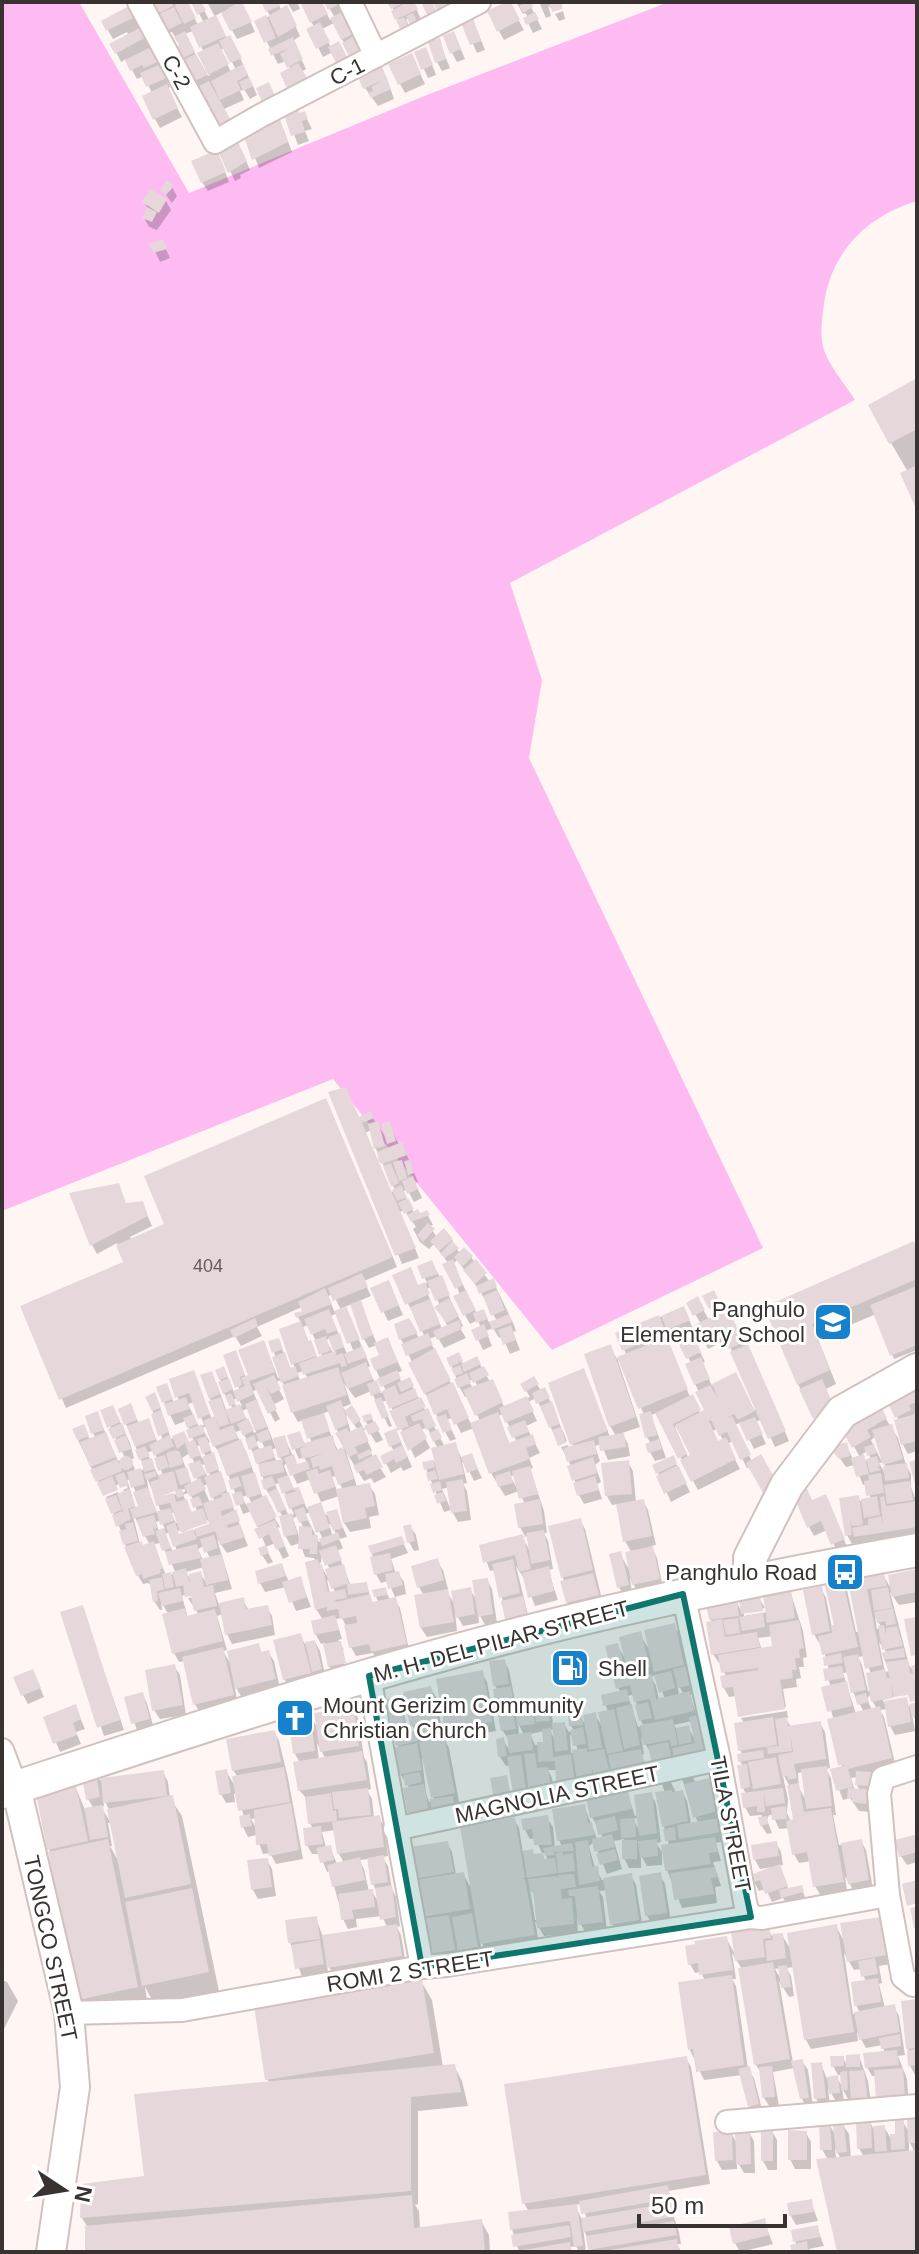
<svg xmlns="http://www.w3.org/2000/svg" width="919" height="2254" viewBox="0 0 919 2254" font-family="Arial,sans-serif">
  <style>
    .water { fill: #febbf2 }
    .shadow { fill: #0003; fill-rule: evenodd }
    .building { fill: #e6d7da }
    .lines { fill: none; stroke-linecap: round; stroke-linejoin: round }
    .minor-casing { stroke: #d1c2bf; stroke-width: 26 }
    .tertiary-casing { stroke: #d1c2bf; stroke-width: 32 }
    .secondary-casing { stroke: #d1c2bf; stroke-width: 36 }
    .minor { stroke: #fff; stroke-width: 22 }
    .tertiary { stroke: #fff; stroke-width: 28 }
    .secondary { stroke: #fff; stroke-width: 32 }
    .marked { fill: #0f766e; fill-opacity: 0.2; stroke: #0f766e; stroke-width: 6; stroke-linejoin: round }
    .labels { text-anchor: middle; stroke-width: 6; stroke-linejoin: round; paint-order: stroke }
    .number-label { font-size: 18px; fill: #645c5b }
    .street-label { font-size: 22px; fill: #383331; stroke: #fff }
    .poi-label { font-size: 22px; fill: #383331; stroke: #fff; text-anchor: end }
  </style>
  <rect width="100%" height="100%" fill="#fff6f4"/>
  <!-- water -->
  <path class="water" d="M2,2H79L189,193L427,95L669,2H917V201C867,216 831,252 824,304C822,318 820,333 823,347C828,365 845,384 855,400L510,583L542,680L529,758L763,1248L552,1350L333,1079L2,1211Z"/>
  <!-- shadow -->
  <path class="shadow" d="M149,2H189L187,3L198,25L204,23L193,2H200L209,20L215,17L207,2H236L246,12L255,32L237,39L222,12L215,16L227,39L235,47L257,95L250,99L244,89L240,91L244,100L224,109H209L179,60L181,46L172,32L167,33ZM193,31L204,52L200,54L210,75L208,76L184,34ZM225,48L236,70L231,72L220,50Z
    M263,2H278L281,10L291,17L300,36L293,41L306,69L301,72L291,70L286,61L278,64L257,22L270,16Z
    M297,2L300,9L293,12L287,2Z
    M302,2H321L330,20L335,18L326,2H338L344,13L341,14L357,44L344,43L334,23L322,29L333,52L323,57L309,30L314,27Z
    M390,2H413L421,19L416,21L406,19L414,39L404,32Z
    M516,2L529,3L542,29L533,33L526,19L528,17L525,13L523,14Z
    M539,2H548L550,4L551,2H561L562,7L553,10L548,5L551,16L546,18Z
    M509,3L524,30L504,40L499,31Z
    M128,9L164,66L161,68L170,87L167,89L182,117L160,128L155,119L152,93L144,76L137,79L126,59L121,62L112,44L129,36L127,32L113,39L103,22Z
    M563,11L565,19L559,21L555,14Z
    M464,24L477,30L485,50L477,53Z
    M439,41L450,68L442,71L437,62Z
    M458,43L465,59L457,62L452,53Z
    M417,53L430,59L436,75L428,78Z
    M416,65L425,84L405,93L400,84Z
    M386,76L394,99L378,106L365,88Z
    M286,113H304L312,129L305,131L309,141L298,145Z
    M283,128L292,152L259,168L246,135Z
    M220,150L242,151L250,170L240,175L241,178L235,181Z
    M221,162L229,182L208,191L202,182Z
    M172,187L177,196L172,203L162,190Z
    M166,201L171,210L157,230L149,227L144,218L148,209L144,202Z
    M162,241L170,258L160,262L152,245Z
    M917,381V506L908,472L891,443Z
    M331,1093L359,1119L370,1114L385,1136L389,1123L399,1145L401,1144L406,1153L418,1182L415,1183L422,1198L414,1202L407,1189L403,1192L414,1213L420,1216L426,1212L433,1225L429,1226L437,1237L452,1240L460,1254L471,1257L490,1282L493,1281L514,1325L516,1331L513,1332L520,1350L510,1354L502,1336L499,1338L493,1328L486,1331L492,1346L483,1350L474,1331L481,1328L478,1320L470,1324L465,1315L460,1295L448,1263L434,1244L429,1249L420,1242L413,1229L416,1227L404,1210L400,1212L419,1258L402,1264ZM371,1130L376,1149L395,1190L391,1193L365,1133ZM457,1260L480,1291L497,1321L490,1324L483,1311L477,1314L453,1264Z
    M330,1109L397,1267L364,1281L371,1296L359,1301L377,1344L388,1340L402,1371L397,1373L402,1383L409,1380L445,1447L455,1445L462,1459L471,1456L482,1478L474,1481L465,1462H462L467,1483L463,1484L467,1491L471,1520L458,1522L453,1513L449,1487L442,1489L451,1510L444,1512L426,1469L424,1464L436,1461L438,1449L427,1427L421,1430L430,1448L415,1458L388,1400L382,1402L392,1426L389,1427L371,1391L355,1398L344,1383L351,1404L343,1407L346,1412L352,1407L364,1429L368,1426L364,1417L370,1415L383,1440L376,1443L367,1428L363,1431L372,1451L370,1452L386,1477L374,1483L371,1478L364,1481L346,1452L357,1487L369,1485L375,1494L379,1515L369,1517L371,1528L350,1532L344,1523L339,1496L321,1502L311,1479L297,1484L287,1462L284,1466L294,1490L298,1489L307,1509L320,1505L326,1515L336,1511L347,1537L339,1539L343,1548L337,1551L351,1586L366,1584L373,1604L379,1603L376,1597L385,1589L390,1600L395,1599L400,1608L410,1654L378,1661L373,1653L356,1656L351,1647L346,1626L342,1618L336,1619L342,1639L338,1640L344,1650H341L346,1673L335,1675L329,1666L325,1643L321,1644L316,1635L313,1622L323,1620L316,1609V1562L314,1558L305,1557L300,1543L291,1546L286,1537L281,1518L283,1517L266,1489L261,1470L242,1430L235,1432L246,1451L263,1498L280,1527L277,1528L289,1556L283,1559L275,1543L266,1547L252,1511L243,1514L221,1455L215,1447L207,1426L202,1428L210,1442L208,1443L248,1546L227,1553L217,1539L232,1589L215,1593L219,1605L243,1600L248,1609L267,1607L272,1616L275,1635L232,1644L227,1634L223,1614L217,1616L227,1650L223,1651L230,1663L258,1646L262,1653L268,1652L274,1661L280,1689L242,1698L234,1684L238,1704L200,1713L195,1704L185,1661L179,1662L174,1653L169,1615L161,1602L162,1610H160L154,1601L152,1586L148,1583L143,1584L131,1564L122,1533L106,1497L118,1492L119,1495L125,1493L123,1490L128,1488L126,1484L120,1483L104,1494L78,1440L88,1436L90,1440L96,1438L93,1433L97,1414L118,1461L125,1458L103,1411L118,1417L130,1443L134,1458L131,1460L136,1472L145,1469L120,1410L135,1415L139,1424L148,1421L158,1443L163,1440L148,1398L159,1404L171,1439L183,1433L189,1444L194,1442L186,1421L175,1425L164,1402L171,1395L174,1403L179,1401L171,1380L193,1372L213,1422L216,1421L210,1398L216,1382L227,1412L233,1409L224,1393L218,1371L224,1369L234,1392L239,1391L236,1352L246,1378L268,1352L278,1378L281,1377L274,1352L278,1340L291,1369L296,1368L293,1364L301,1323L297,1315L304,1312L302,1307L257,1327L262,1336L241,1346L235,1336L66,1408L22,1308L126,1263L117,1243L97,1254L92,1245L127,1205L142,1203L152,1226L130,1237L132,1240L167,1225ZM333,1294L341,1310L335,1313L328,1296ZM352,1304L364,1339L369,1348L377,1345L381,1356L376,1370L386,1391L381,1393L367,1368L370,1366L345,1307ZM337,1313L354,1352L347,1354L331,1316ZM308,1325L317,1343L323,1358L318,1359L309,1343L303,1327ZM331,1338L336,1354L334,1355L326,1340ZM304,1371L308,1379L301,1382L297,1373ZM282,1380L293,1413L298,1422L303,1420L312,1443L305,1444L299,1433L289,1436L299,1459L304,1457L307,1463L298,1466L284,1437L280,1457L283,1461L277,1462L271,1450L276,1448L253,1391L258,1389L275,1422L280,1419L273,1405L284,1399L275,1382ZM238,1398L242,1406L237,1408L233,1400ZM195,1402L204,1425L199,1427L188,1404ZM248,1408L256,1432L254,1433L242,1411ZM330,1411L344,1449L338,1451L322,1414ZM346,1415H347L358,1430L351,1433ZM261,1440L265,1449L260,1451L256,1442ZM200,1445L206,1457L202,1459L197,1446ZM154,1450L163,1476L159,1477L147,1453ZM190,1453L195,1464L191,1466L198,1481L192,1484L182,1458ZM206,1464L211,1478L209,1479L201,1465ZM146,1475L161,1512L157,1513L149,1492ZM335,1476L340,1484L343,1490L337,1491L332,1477ZM131,1479L141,1508L136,1509L127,1480ZM281,1483L291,1508L294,1514L289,1516L281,1500L275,1484ZM208,1484L215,1502L210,1503L203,1486ZM185,1489V1492L160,1498L159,1493ZM190,1492L197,1511L192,1513L183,1495ZM248,1495L252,1504L247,1506L242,1497ZM132,1512L140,1527L150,1545L143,1547L140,1544ZM176,1512L181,1521L176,1523L171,1513ZM311,1512L323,1540L319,1542L305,1514ZM298,1516L304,1529L299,1537L293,1518ZM161,1520L165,1529L159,1532L156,1522ZM208,1520L210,1525L184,1534L183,1532ZM329,1524H330L337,1535L333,1537ZM182,1530L186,1542L183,1543L177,1531ZM170,1532L177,1551L173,1552L165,1534ZM161,1543L176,1573L166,1576L154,1544ZM204,1546L210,1558L203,1560L198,1549ZM322,1551L330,1570L329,1579L319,1563H321ZM204,1567L208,1586L200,1573L192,1582L186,1572ZM327,1580H328L336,1593L330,1594ZM187,1594L201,1596L188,1598L199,1615L188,1618L182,1596Z
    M917,1249V1350L894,1359L876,1314L818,1339L836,1384L826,1389L842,1425L877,1405L898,1438L906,1465L911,1474V1487L917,1503V1536L861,1546L860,1543L852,1544L847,1535L842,1499L858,1497L860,1501L871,1499L866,1484L863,1485L855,1465L846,1467L835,1451L846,1445L853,1459L860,1457L841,1424L822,1432L798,1384L767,1308ZM876,1436L882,1462L871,1440ZM868,1451L871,1460L866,1461L862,1454ZM884,1462L886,1468L885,1473L879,1463Z
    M420,1267L437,1271L463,1326L460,1328L466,1338L444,1348L437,1336L429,1339L471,1424L480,1421L468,1395L465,1397L460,1388L449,1359L458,1355L464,1365L477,1359L505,1408L530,1397L523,1385L534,1379L541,1391L544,1390L549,1399L567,1441L559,1444L536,1398L528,1402L537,1421L526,1426L540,1453L529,1458L533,1468L530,1469L544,1511L547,1533H544L548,1541L553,1569L548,1570L558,1600L535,1606L525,1580L516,1566L530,1623L512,1627L507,1618L495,1570L490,1571L481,1546L525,1536L520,1527L525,1504L519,1491L505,1496L491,1473L474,1428L461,1433L453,1417L447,1420L456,1439L450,1441L410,1364L412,1362L401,1339L408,1320L419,1338L425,1337L394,1276L419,1287L427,1283ZM432,1287L440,1306L437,1307L448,1327L442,1329L426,1289ZM474,1379L478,1387L473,1389L469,1381ZM503,1414L517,1442L510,1445L498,1416ZM515,1475L517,1488L510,1476ZM528,1536L530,1551L522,1537Z
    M373,1289L393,1292L403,1315L388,1321Z
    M713,1293L724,1313L733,1321L752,1356L789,1441L775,1447L762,1419L756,1422L766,1444L754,1449L741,1422L735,1425L770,1501L750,1467L747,1468L733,1441L727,1444L740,1469L698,1490L657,1413L651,1415L666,1458L655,1461L650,1452L651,1444L647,1437L644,1415L621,1360L618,1361L640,1427L622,1433L628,1444L630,1456L608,1460L601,1444L595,1446L600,1461L595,1465L601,1482L597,1484L602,1499L584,1504L579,1495L567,1454H565L561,1447L568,1445L569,1449L574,1447L572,1444L584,1371L610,1437L616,1436L610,1426V1347L617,1359L627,1356L617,1334L683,1308L693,1328L701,1324L689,1304L697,1299L709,1320L716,1317L705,1297ZM697,1328L708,1349L727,1340L757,1409L754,1410L735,1375L712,1386L702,1363L705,1362L690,1331ZM678,1337L691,1363L687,1365L707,1411L701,1414L690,1397L668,1343ZM678,1426L693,1453L688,1457L675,1427ZM717,1429L723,1440L718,1443L712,1431Z
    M917,1384V1413L914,1414L917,1420V1451L908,1454L902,1443L899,1421L888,1398Z
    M400,1440L412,1467L403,1471L401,1467L391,1473L383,1457L394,1451L391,1446Z
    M673,1458L690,1492L671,1502L655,1466Z
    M628,1462L633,1471L636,1502L643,1501L648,1510L656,1545L651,1546L657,1558L663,1588L639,1594L630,1578L632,1594L624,1596L619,1587L620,1554L630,1571L632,1553L625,1541L618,1504L612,1505L607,1496Z
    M813,1502L830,1506L848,1549L838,1553L827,1530L814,1536L809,1527Z
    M580,1520L585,1529L603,1604L573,1612L568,1603L563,1577Z
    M410,1526L416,1535L419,1550L414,1551L409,1542Z
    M401,1538L408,1553L391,1559L396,1574L398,1573L404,1582L406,1594L395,1597L388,1581L381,1583L376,1574L372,1554Z
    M265,1547L273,1562L268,1564L262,1555Z
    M437,1561L443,1570L448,1589L446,1590L455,1605L470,1589L478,1603L487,1580L492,1589L497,1623L485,1625L478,1612L479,1623L463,1626L455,1612L457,1631L427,1637L421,1628L424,1596L419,1587Z
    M282,1566L289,1582L300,1578L311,1607L296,1611L286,1587L265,1592L260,1583Z
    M917,1571V1602L899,1605L890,1592L909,1665L911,1668L917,1666V1699L910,1692L883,1700L884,1703L905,1699L906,1707L917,1704V1722L912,1714L915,1731L917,1730V1734L916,1731L895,1735L890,1726L887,1709L880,1710L884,1717L896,1767L870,1773L876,1783L871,1812L859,1811L850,1798L843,1800L832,1771L842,1768L834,1720L824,1689L831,1687L825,1671L829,1670L822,1643H819L814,1634L821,1588L826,1598L832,1628L836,1627L840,1576L846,1585L856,1632H860L865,1578L883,1575L892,1590ZM875,1617L882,1628L877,1629ZM879,1642L887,1653H882L889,1671L885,1672ZM865,1656L871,1674V1691H868L862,1665L858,1657ZM849,1672L853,1692L864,1712L856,1714L843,1673ZM870,1695L873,1702L877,1709L872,1710L867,1699ZM858,1777L857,1785L860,1791L856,1794L851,1778Z
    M790,1591L803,1631L807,1657L803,1658L804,1667H799L801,1678L796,1679L797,1687L783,1689L786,1707L740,1714V1717L736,1696L729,1697L724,1688L726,1677L721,1663H719L713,1654V1623L710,1619L736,1601L743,1614L741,1601L759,1598L765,1608L744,1612V1616L773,1611ZM773,1636L775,1648L762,1650L758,1638Z
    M82,1607L124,1730L104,1736L62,1614Z
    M674,1625L679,1634L695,1694L690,1695L697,1717L702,1716L689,1769L696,1783L708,1780L713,1789L725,1841L716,1843L721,1861L713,1862L721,1886L715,1887L717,1903L682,1908L667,1870L669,1845L664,1826L665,1793L660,1778L668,1776L676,1793L682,1792L687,1801L691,1824L698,1823L674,1757L676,1769L651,1753L641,1737L644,1754L642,1755L648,1774L618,1780L611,1768L613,1782L579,1792L556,1770H548L552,1778L555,1798L537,1800L528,1785L530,1800L511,1765L506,1766L500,1757L503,1740L512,1754L509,1740L503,1731L495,1690H498L495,1686L504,1661L509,1670L518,1717L537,1714L546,1705L552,1714L553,1725L564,1724L569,1732L574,1731L571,1726L581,1717L587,1728L595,1715L603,1728L608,1712L603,1696L621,1692L618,1688L617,1645L626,1660L640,1634L650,1651ZM628,1668L635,1680L630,1681ZM656,1675L665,1699L659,1700L656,1686L651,1677ZM677,1682L684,1695L679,1696ZM634,1694L641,1721L644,1726L638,1727L628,1696ZM692,1721L695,1740L688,1727L677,1730L674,1725ZM518,1723L524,1735H519ZM555,1729L556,1742L550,1730ZM544,1731L545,1743L535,1745L530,1734ZM573,1734L578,1751L571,1753L570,1735Z
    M300,1635L305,1644L315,1642L320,1651L326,1679L290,1689L285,1680Z
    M174,1666L180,1675L186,1715L160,1719L154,1710Z
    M33,1671L44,1697L28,1704L23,1695Z
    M482,1673L487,1682L496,1731L452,1739L447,1730Z
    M430,1688L436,1697L442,1729H439L449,1748L459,1802L455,1803L457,1807L439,1821L431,1807L432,1820L400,1774L398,1745V1699L403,1708L408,1734L416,1732L412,1725ZM425,1758L433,1797L435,1801L429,1802L426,1793L422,1759Z
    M142,1694L147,1703L154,1729L138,1733L126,1698Z
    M75,1706L85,1729L76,1732L81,1744L60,1752L46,1718Z
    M353,1709L358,1718L364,1757L367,1762L371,1789L367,1790L372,1799L374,1818L378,1817L384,1826L388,1856L382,1857L388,1866L392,1889L396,1897L400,1926L397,1927L401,1935L406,1965L334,1976L327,1963L328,1973L302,1977L290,1942L316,1918L323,1937L387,1927L382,1916L356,1919L357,1927L348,1929L343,1919L330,1871L327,1872L320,1854H312L307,1845L313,1829L310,1823L307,1799L300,1791V1763L295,1754L309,1714L319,1730ZM317,1743L323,1754L326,1759L319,1760ZM335,1830L339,1854L344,1863L337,1864L330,1847L326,1848L322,1832ZM369,1859L373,1884L378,1893L380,1905L372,1891L369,1892L364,1869L359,1860Z
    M787,1711L788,1718L786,1719L791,1727L820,1723L825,1732L830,1768L826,1769L831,1778L836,1815H833L839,1845L861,1841L866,1850L873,1889L855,1893L845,1876L847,1891L821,1896L815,1886L811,1861L799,1863L794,1854L790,1828L779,1829L773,1815H769L767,1820L772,1833L767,1834L761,1825L762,1815L750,1816L745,1807L746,1794L743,1788V1766L740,1761L743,1755L740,1750L744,1723L741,1718ZM782,1772L790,1787L795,1821L791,1822L787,1813L788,1799ZM803,1772L807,1802L799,1788L798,1773Z
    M274,1732L279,1741L288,1778L303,1859L276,1864L270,1853L263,1854L256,1835L248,1837L243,1827L244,1817L237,1793L234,1794L235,1802L226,1803L221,1794L226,1771L236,1788L238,1777L233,1770ZM257,1818L259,1833L251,1819Z
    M94,1770L100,1780L163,1772L168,1782L170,1798L182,1816L219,1991L155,2005L145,1987L148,2006L91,2018L80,1999L49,1849L76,1788L85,1810L94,1809L88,1799ZM103,1798L109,1809L119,1862L110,1846H112L108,1823H111L101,1807L104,1806Z
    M627,1792L635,1816L638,1815L651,1794L656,1804L661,1842L656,1843L662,1852V1865L647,1866L641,1855V1868H629L624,1858V1839L614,1841L622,1869L607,1874L594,1842L589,1846L595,1868L602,1880L631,1876L636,1885L643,1929L618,1933L612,1924L607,1890L599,1891L603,1897L607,1931L586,1933L577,1918L578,1933L544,1936L535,1921L539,1944L487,1953L480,1940L482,1956L465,1959L457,1945L459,1959L435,1963L430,1954L427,1921L416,1878L447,1843L452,1852L456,1875L463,1874L472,1890L514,1819L519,1828L523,1853L532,1852L535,1856L542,1855L548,1865L546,1853H542L535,1838L530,1839L525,1830L547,1818L553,1827L555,1848L562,1847L559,1840L584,1806L597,1839L603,1838L592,1817ZM639,1817L640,1832L633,1819ZM530,1888L536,1898L538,1920H535Z
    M917,1836V1862L907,1865L901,1856Z
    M776,1843L781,1852L783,1865L778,1866L789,1890L801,1887L807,1902L788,1906L783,1898L772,1902L766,1889L759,1891L754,1882L752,1877L773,1867L760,1869L755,1860Z
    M267,1860L272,1869L276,1896L258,1899L253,1890Z
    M660,1875L665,1884L671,1922L653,1925L647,1916Z
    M880,1919L885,1928L891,1964L879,1966L882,1983L879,1984L885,2008L894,2007L899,2016L905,2055L898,2056L907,2079L909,2107L877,2076H872L867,2067L885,2053L882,2045L866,2048L857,2032L858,2041L811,2049L806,2040L794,1967L786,1968L791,1976L794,1996L789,1997L779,1981L793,2063L802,2061L808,2070L813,2107L807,2108L802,2099L794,2068L773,2072L779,2106L770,2107L764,2098L762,2074L756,2065L740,1970L742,1969L732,1953L736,1979H732L736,1986L748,2069L754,2078L763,2113L755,2115L750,2106L742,2075L704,2080L690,2050L705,1981L701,1972L695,1973L690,1964L726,1938L736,1956L768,1929L772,1936L782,1935L791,1950L836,1926L845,1943ZM844,1953L854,1970L861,1969L866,1982L856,2005L860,2013L853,2014ZM781,1968L782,1981L775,1969Z
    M2,1980L7,1982L18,2001L2,2033Z
    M421,1981L432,2000L443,2067L454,2066L462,2081L468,2106L418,2111V2204L415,2205L419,2211L420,2229L481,2221L489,2235L490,2252H87V2226L82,2218L146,2178L270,2083L267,2079Z
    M917,2001V2075H915L910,2066L908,2048Z
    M859,2056L868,2081L872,2110L848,2099L842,2088L844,2102L837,2103L828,2088L830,2107L821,2108L816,2098L821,2064L827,2079L837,2078L843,2088L842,2075H838L833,2066L843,2058L848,2067V2057Z
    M686,2058L691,2067L710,2184L668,2191L672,2197L674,2208L671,2209L679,2232L681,2244H677L681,2252H592L583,2227L586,2252H579L576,2246L570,2247L573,2252H519L512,2229L529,2212L524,2203ZM582,2204L587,2219L582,2220L575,2205Z
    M870,2122L873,2128L884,2127L893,2142L903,2122L910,2134L917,2122V2252H839L828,2160L822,2149L829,2124L836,2136L843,2125L849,2134L851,2158L864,2157L859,2148ZM909,2141L915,2153H909ZM835,2148L841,2159H836Z
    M772,2131L777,2140V2170H768L763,2161Z
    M749,2132L754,2141L755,2173H744L737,2161V2169L722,2170L717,2161L731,2133L738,2145Z
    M806,2133L811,2142V2169H795L790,2159Z
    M811,2202L818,2221L796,2225L791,2216L789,2205Z
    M764,2221L773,2244L740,2252L735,2243Z
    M817,2227L824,2246L809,2249L811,2252H794L797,2246L795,2241Z"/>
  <!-- building -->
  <path class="building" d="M146,2H172L173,6L153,16Z
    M178,2H188L196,18L184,24L175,6Z
    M191,2H201L206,10L197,15Z
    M239,2H242L252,22L230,31L221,13Z
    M261,2H278L280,6L266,12Z
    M300,2H322L328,14L310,23Z
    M324,2H343L328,10Z
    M387,2H405L391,9Z
    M408,2H414L418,9L395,20L391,11Z
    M426,2H432L438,15L429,19L422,4Z
    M433,2H448L450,5L437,11Z
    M506,2H511L520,20L497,32L487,11Z
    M527,2H531L533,7L523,13L519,6Z
    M549,2H560L562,9L552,12Z
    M287,5L297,26L278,37L268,16Z
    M129,6L135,17L106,31L101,21Z
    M174,7L182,23L168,30L165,23L160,25L155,16Z
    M342,12L353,34L341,40L330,18Z
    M535,12L539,19L526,25L523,18Z
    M413,13L420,27L413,30L406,16Z
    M216,15L226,36L199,48L190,27Z
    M266,15L276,38L264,43L254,21Z
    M404,17L410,30L402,33L396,20Z
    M473,18L481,41L470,45L461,23Z
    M320,22L330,42L316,49L306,29Z
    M143,26L148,36L115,54L109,44Z
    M185,31L195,52L177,61L172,49L179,45L174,37Z
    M454,31L461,49L450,54L443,36Z
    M230,35L242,58L230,63L219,41Z
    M354,36L363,53L351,60L342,43Z
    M293,37L303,59L287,68L280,54L289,48L271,56L268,49Z
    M440,38L446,59L435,63L428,42Z
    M339,41L350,63L339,69L328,47Z
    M218,43L229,64L208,75L197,53Z
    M155,45L159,61L144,68L142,65L130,71L125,60Z
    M426,47L433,65L421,70L414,52Z
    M412,53L421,74L398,85L388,64Z
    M195,54L207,75L191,83L180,62Z
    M298,63L311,84L290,96L280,73Z
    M161,64L167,78L146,87L140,73Z
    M243,64L248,75L237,81L241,90L220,100L211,81Z
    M381,64L391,89L371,98L368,93L373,91L371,87L381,81L363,89L357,75Z
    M249,77L253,86L243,91L239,82Z
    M209,81L233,124L219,130L207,99L202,101L195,88Z
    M269,82L278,103L265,109L256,88Z
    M167,84L178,108L153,120L142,96Z
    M298,107L299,113L305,111L308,119L302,121L305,132L291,136L283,112Z
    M279,116L288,142L252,160L243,134Z
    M237,140L247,161L228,173L217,149Z
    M217,150L226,172L201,183L191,161Z
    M167,180L174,186L166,195L160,190Z
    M150,189L167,199L159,213L142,202Z
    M147,207L157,212L152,222L142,218Z
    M163,239L167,249L153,253L149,244Z
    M917,378V429L889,444L868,405Z
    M917,465V511L900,473Z
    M346,1087L359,1117L370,1111L374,1118L362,1123L416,1248L395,1256L328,1092Z
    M326,1098L393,1257L59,1400L20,1306L123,1262L116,1245L164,1224L144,1176Z
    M378,1121L385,1146L374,1149L368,1124Z
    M390,1121L396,1141L387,1144L381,1124Z
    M402,1142L407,1155L382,1164L379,1162L377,1152Z
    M402,1160L407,1178L399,1181L393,1162Z
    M410,1160L414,1173L408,1175L404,1161Z
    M391,1163L399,1183L391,1187L383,1166Z
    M413,1176L418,1189L407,1194L402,1181Z
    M119,1183L126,1203L143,1201L148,1216L90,1246L69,1193Z
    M401,1185L407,1197L397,1201L392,1190Z
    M408,1198L414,1209L404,1214L398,1203Z
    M418,1209L420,1213L427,1210L430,1215L411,1222L407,1215Z
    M428,1223L435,1229L423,1242L417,1235Z
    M444,1228L453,1239L439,1251L430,1241Z
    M452,1241L459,1248L445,1258L440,1254Z
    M914,1241L917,1247V1279L812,1324L830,1370L797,1385L764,1307Z
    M464,1247L473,1256L462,1267L454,1257Z
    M453,1259L463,1285L455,1289L442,1264Z
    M476,1259L487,1273L475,1284L463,1270Z
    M432,1260L438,1274L422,1279L417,1266Z
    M411,1267L418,1285L425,1282L430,1294L405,1305L392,1275Z
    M362,1273L368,1287L333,1301L328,1288Z
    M442,1275L450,1295L435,1301L427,1281Z
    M494,1278L497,1287L479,1294L476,1286Z
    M389,1280L399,1305L381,1313L370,1288Z
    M917,1286V1345L890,1356L870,1305Z
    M325,1288L332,1304L296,1318L294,1313L302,1311L298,1302Z
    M466,1290L476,1310L463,1316L453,1296Z
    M497,1290L505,1310L491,1316L483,1296Z
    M714,1290L720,1303L709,1309L702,1296Z
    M698,1296L705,1310L693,1316L686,1303Z
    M449,1298L459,1316L447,1323L434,1307Z
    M430,1299L440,1324L420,1332L410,1307Z
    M361,1300L373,1335L362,1340L350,1304Z
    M346,1306L360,1339L347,1344L334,1311Z
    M684,1306L690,1320L667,1330L661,1316Z
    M329,1309L337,1330L327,1334L325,1329L311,1335L304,1319Z
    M484,1309L488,1319L476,1323L473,1313Z
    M728,1309L744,1342L729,1349L721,1332L701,1341L694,1325Z
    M509,1314L512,1322L492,1330L489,1322Z
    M659,1315L666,1333L622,1351L615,1333Z
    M255,1318L258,1326L234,1338L230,1330Z
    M409,1318L418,1333L399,1340L394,1324Z
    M459,1320L462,1329L437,1340L433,1331Z
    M301,1321L308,1341L311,1340L317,1356L291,1365L279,1329Z
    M484,1324L489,1336L476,1341L471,1330Z
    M511,1325L516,1340L503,1345L498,1330Z
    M689,1327L701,1352L686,1359L674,1334Z
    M340,1333L344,1347L333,1351L328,1337Z
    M428,1333L433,1345L406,1356L401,1344Z
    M326,1336L330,1351L319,1355L314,1340Z
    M388,1337L398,1362L375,1371L370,1359L379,1355L374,1343Z
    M667,1337L688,1389L638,1409L617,1357Z
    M279,1338L283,1349L272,1353L268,1341Z
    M264,1340L275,1372L249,1381L254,1394L237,1402L233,1391L245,1386L241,1378L248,1375L238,1350Z
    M611,1344L636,1417L609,1427L584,1354Z
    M748,1344L786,1431L768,1439L730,1352Z
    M362,1346L367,1357L348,1364L344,1354Z
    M435,1348L451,1380L424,1394L408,1363Z
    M236,1350L245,1375L240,1377L242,1385L235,1388L223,1355Z
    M335,1351L336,1355L343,1353L347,1366L341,1367L340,1363L303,1375L299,1363Z
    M285,1352L290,1368L295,1366L299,1376L281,1383L272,1357Z
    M459,1352L463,1361L460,1363L458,1358L459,1363L450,1367L446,1358Z
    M477,1356L481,1364L464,1372L461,1364Z
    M701,1357L710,1379L694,1385L685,1364Z
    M366,1362L373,1379L348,1389L341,1373Z
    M460,1365L463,1373L455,1376L451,1369Z
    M224,1366L228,1377L219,1380L215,1370Z
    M484,1366L489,1375L473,1383L469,1373Z
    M338,1367L347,1395L291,1413L282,1385Z
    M584,1368L608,1431L570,1445L548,1383Z
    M194,1370L210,1414L198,1419L189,1393L175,1398L169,1379Z
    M397,1370L401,1378L381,1387L377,1379Z
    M212,1371L220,1394L209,1399L200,1375Z
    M736,1372L755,1411L738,1420L734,1414L727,1418L732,1416L751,1455L740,1460L727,1432L719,1436L711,1420L709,1421L718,1441L726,1437L736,1459L691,1482L680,1460L690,1455L675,1425L704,1410L695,1392L710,1385L718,1398L712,1384Z
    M467,1373L471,1383L458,1388L454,1379Z
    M274,1375L281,1389L271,1394L266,1387L277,1409L268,1414L253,1384Z
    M534,1376L539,1384L525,1392L520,1384Z
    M410,1377L414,1386L401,1392L397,1383Z
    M229,1378L233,1389L223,1394L218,1382Z
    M493,1379L503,1402L475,1416L463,1390Z
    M822,1379L835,1409L813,1419L799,1389Z
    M377,1380L381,1392L371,1396L367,1384Z
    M453,1382L469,1418L454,1425L447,1409L434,1415L426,1395Z
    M917,1382V1402L909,1405L911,1410L895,1418L885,1397Z
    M167,1383L173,1399L162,1403L156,1387Z
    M395,1385L399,1395L415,1388L418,1397L389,1409L382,1391Z
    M545,1387L550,1398L536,1404L532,1393Z
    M155,1392L161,1408L152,1411L145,1397Z
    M231,1393L236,1404L229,1406L225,1396Z
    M693,1394L701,1410L673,1424L687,1454L678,1459L655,1413Z
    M527,1396L534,1411L505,1423L499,1408Z
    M186,1397L190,1409L168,1416L164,1404Z
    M221,1397L225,1410L240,1404L246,1418L231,1424L226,1411L229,1424L219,1427L208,1401Z
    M381,1397L389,1416L382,1419L374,1400Z
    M421,1397L426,1407L405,1417L409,1426L397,1431L401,1442L389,1447L384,1433L397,1428L389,1411Z
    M257,1399L267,1427L255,1431L245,1404Z
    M341,1400L348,1424L335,1430L326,1406Z
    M552,1401L560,1424L549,1428L540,1406Z
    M878,1402L887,1418L867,1430L871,1437L852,1448L839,1425Z
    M131,1403L137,1420L124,1425L118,1409Z
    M113,1405L120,1422L107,1428L100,1410Z
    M352,1405L361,1420L354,1425L344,1411Z
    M428,1408L436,1426L426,1430L422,1419L413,1422L411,1416Z
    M161,1410L169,1432L158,1436L151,1414Z
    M98,1411L104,1430L91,1434L85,1416Z
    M651,1411L657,1435L645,1438L639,1414Z
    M498,1412L509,1443L533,1434L536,1444L526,1448L530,1459L489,1474L470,1423Z
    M324,1413L330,1431L307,1439L301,1420Z
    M371,1413L373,1419L364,1422L362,1416Z
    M194,1414L197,1424L187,1428L183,1418Z
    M446,1414L452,1430L443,1433L436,1417Z
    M916,1414L917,1441L901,1445L894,1420Z
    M214,1416L220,1430L233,1425L238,1438L213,1447L203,1421Z
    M755,1417L763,1434L747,1441L739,1423Z
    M149,1418L156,1439L135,1447L127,1426Z
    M248,1418L254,1430L243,1436L237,1424Z
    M525,1420L529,1432L512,1438L507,1427Z
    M375,1421L380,1430L369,1435L364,1426Z
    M122,1423L126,1433L113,1439L108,1429Z
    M419,1423L427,1438L408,1451L400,1432Z
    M84,1424L89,1436L77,1440L72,1429Z
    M202,1424L205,1433L189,1439L186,1430Z
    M892,1424L903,1459L883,1465L872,1430Z
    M362,1426L369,1441L355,1447L358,1453L349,1457L335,1433L347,1428L349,1432Z
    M561,1427L566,1443L558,1446L552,1430Z
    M268,1429L271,1439L260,1443L256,1434Z
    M438,1429L442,1438L433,1442L429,1433Z
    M184,1431L189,1442L194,1439L201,1455L190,1459L185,1443L177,1449L172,1436Z
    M300,1431L304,1443L333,1435L336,1450L343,1447L354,1479L338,1485L332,1466L320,1470L319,1466L313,1468L310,1458L325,1453L302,1459L300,1449L305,1446L292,1450L287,1435Z
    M106,1432L116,1457L90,1467L80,1442Z
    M624,1433L626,1447L600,1451L598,1437Z
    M126,1435L131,1449L119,1453L114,1440Z
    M169,1435L174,1446L154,1456L149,1445Z
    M254,1435L258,1446L249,1450L245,1439Z
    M285,1435L290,1454L278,1458L273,1438Z
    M206,1436L211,1450L202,1454L197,1439Z
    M241,1439L252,1467L227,1476L217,1449Z
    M659,1439L662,1449L648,1453L645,1444Z
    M594,1440L597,1454L567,1462L563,1448Z
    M456,1442L464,1474L439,1480L431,1448Z
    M847,1442L850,1456L839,1459L833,1452L831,1446Z
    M874,1444L877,1453L867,1456L864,1447Z
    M271,1445L275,1457L256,1464L252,1451Z
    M402,1445L408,1457L396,1463L394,1459L384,1465L380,1456Z
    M145,1446L150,1456L139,1460L135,1450Z
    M370,1449L372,1454L359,1460L357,1455Z
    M176,1450L180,1452L183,1464L170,1468L166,1453Z
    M214,1452L219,1469L207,1474L202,1457Z
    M472,1453L478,1469L467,1473L461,1457Z
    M294,1454L297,1464L308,1461L310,1469L290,1476L284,1458Z
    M376,1454L383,1467L367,1475L364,1470L357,1473L353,1466Z
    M761,1454L778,1484L763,1493L746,1463Z
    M864,1454L869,1474L856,1477L851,1458Z
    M165,1455L169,1467L158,1471L154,1458Z
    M674,1455L677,1464L656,1474L652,1465Z
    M119 1463a7 7 0 1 1 14 0a7 7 0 1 1-14 0Z
    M877,1456L880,1466L877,1467L881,1470L870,1473L866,1459Z
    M593,1457L598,1473L572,1481L567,1466Z
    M152,1458L155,1469L144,1472L141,1461Z
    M117,1459L122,1471L96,1482L90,1470Z
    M282,1459L284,1472L261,1477L258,1464Z
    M917,1459V1488H916L909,1462Z
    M200,1460L206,1474L194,1479L188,1464Z
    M433,1460L435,1467L424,1470L422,1462Z
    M629,1460L632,1494L605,1496L601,1463Z
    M907,1463L909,1478L885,1481L883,1466Z
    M678,1465L687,1483L664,1494L656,1476Z
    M530,1466L538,1494L519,1499L512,1471Z
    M187,1467L191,1482L180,1485L175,1470Z
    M141,1468L145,1484L131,1488L127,1472Z
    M317,1468L319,1474L330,1470L335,1487L314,1494L306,1472Z
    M435,1470L438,1479L428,1481L426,1473Z
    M155,1471L157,1476L146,1480L144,1474Z
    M174,1471L178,1489H182L184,1496L177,1498L175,1491L162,1496L174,1493L176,1502L187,1499L191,1512L203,1508L208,1523L180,1532L170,1503L156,1506L150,1482L159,1479L158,1475Z
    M221,1471L227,1490L211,1499L204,1477Z
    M510,1471L513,1483L498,1487L495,1476Z
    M124,1472L129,1485L120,1488L115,1476Z
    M255,1472L261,1494L247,1498L241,1476Z
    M881,1473L884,1493L866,1496L864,1481L869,1480L868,1475Z
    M288,1475L294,1489L282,1494L277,1479Z
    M112,1476L118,1490L103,1496L97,1483Z
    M238,1476L242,1486L231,1490L228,1480Z
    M272,1476L276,1485L264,1490L261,1480Z
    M595,1476L599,1490L577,1496L573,1483Z
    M200,1478L206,1489L190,1497L184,1486Z
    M463,1479L467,1511L451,1513L446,1482Z
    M440,1481L442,1490L433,1493L430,1484Z
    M910,1481L913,1500L887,1504L884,1485Z
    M370,1483L375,1506L365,1508L367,1518L343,1523L336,1489Z
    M806,1486L812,1500L826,1494L845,1539L831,1545L821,1521L807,1528L792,1492Z
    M148,1487L156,1512L133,1519L130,1509L138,1506L133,1492Z
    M299,1487L305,1503L289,1509L284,1495L296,1491L294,1488Z
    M277,1488L286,1509L278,1513L269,1492Z
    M129,1489L135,1506L128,1509L131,1519L116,1527L112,1515L122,1511L124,1514L117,1494Z
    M241,1491L245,1503L236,1506L232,1494Z
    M229,1492L234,1507L221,1511L222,1516L236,1509L240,1521L227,1525L228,1528L240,1524L245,1537L220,1545L215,1531L197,1537L194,1529L209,1524L203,1503L222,1497L221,1494Z
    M443,1492L446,1501L437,1504L434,1495Z
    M116,1495L122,1510L111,1514L105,1499Z
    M266,1495L277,1517L257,1527L246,1504Z
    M859,1495L863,1525L852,1526L850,1520L852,1535L845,1536L839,1498Z
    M199,1496L203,1505L193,1508L190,1499Z
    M877,1496L880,1515L864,1518L861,1499Z
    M884,1496L886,1506L917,1501V1527L854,1537L852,1528L871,1524H868V1519L881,1516L883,1525L880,1497Z
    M540,1499L543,1524L518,1528L514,1504Z
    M644,1499L652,1536L623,1542L616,1504Z
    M321,1502L330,1528L316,1533L307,1507Z
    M304,1507L308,1520L299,1523L294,1510Z
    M171,1508L174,1521L160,1525L157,1511Z
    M337,1509L343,1528L333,1531L326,1512Z
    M292,1513L297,1534L284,1537L279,1516Z
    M154,1515L157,1528L154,1529L152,1524L155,1534L143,1537L136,1520Z
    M581,1518L593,1570L561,1578L548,1526Z
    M275,1520L285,1546L276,1550L269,1534L259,1539L254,1529Z
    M133,1522L138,1541L123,1545L119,1531L126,1529L125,1524Z
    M175,1522L179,1534L193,1529L197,1539L173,1547L166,1526Z
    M411,1524L415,1541L407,1543L403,1526Z
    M299,1526L312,1527V1535H318L317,1554H309L310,1549H298Z
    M164,1528L171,1548L162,1551L155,1531Z
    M544,1530L550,1560L531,1564L526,1533Z
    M338,1532L340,1539L322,1546L319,1539Z
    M523,1534L531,1569L519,1572L515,1555L483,1563L479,1545Z
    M214,1535L218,1548L204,1553L200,1539Z
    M402,1536L405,1544L371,1554L368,1546Z
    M142,1541L143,1545L154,1541L163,1569H160L161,1573L143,1579L142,1574L136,1576L124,1547Z
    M197,1544L201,1558L169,1565L165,1552Z
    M266,1545L269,1553L261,1556L258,1548Z
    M336,1545L342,1560L325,1566L319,1551Z
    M653,1546L660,1579L632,1585L625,1552Z
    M621,1551L629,1585L617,1588L609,1554Z
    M390,1553L393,1570L374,1575L370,1557Z
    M222,1554L228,1580L206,1585L200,1559Z
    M438,1558L444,1580L417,1588L411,1566Z
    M318,1559L319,1565L322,1564L328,1592L345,1589L347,1598L335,1600L336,1602L370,1594L372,1602L396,1597L407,1644L371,1652L369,1644L349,1648L344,1625L357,1623L356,1616L340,1619L338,1609L327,1611V1607L315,1610L305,1562Z
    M513,1559L520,1593L499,1598L492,1564Z
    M282,1563L286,1576L258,1584L255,1571Z
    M344,1564L349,1584L367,1582L369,1592L348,1595L347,1584L331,1589L325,1569Z
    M549,1566L554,1591L528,1598L522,1573Z
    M186,1568L190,1585L189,1574L201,1571L204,1587L213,1585L217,1606L194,1611L191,1596L185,1597L183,1585L176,1587L172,1572Z
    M917,1569V1592L892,1597L888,1575Z
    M399,1571L403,1585L388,1589L385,1574Z
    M171,1572L174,1587L165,1589L162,1574Z
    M864,1572L865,1576L884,1573L887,1586L867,1589L882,1665L865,1669L847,1576Z
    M593,1573L599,1595L566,1603L560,1581Z
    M841,1573L858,1647L822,1655L818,1636L832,1633L831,1626L834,1625L823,1577Z
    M301,1576L307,1597L289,1603L282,1582Z
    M162,1577L164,1590L157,1591L158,1601L153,1602L149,1580Z
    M488,1578L493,1614L478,1617L472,1580Z
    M822,1586L830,1631L812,1635L803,1590Z
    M386,1587L387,1595L374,1597L372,1590Z
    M471,1587L475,1614L456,1618L451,1591Z
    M888,1587L892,1608L874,1611L871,1590Z
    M180,1588L183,1601L162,1606L158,1593Z
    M448,1589L454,1622L420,1628L414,1595Z
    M791,1589L795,1618L767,1623L763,1594Z
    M523,1596L527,1614L505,1619L501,1601Z
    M760,1596L763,1611L741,1614L739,1599Z
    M244,1597L246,1609L268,1605L272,1625L225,1635L219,1603Z
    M737,1599L739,1616L709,1620L706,1604Z
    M83,1605L120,1720L97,1728L60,1612Z
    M185,1608L187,1616L215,1609L223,1641L172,1654L162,1614Z
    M893,1608L896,1624L886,1626L885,1621L877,1623L874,1612Z
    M763,1613L765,1627L742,1631L739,1617Z
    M335,1615L339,1630L314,1635L311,1621Z
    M917,1617V1655L911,1656L904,1619Z
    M738,1618L740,1633L726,1635L723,1620Z
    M722,1619L725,1637L757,1632L760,1647L711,1655L706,1622Z
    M799,1620L804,1648L799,1649L800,1658H795L797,1670H792L793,1678L780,1680L785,1709L738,1717L733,1687L722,1688L720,1676L758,1670V1668L721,1673L718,1655L772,1646L769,1625Z
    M675,1623L684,1665L654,1672L644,1630Z
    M884,1625L886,1635V1628L897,1626L903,1646L882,1650L878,1626Z
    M641,1631L650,1667L628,1673L619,1637Z
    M301,1633L311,1673L283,1680L273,1640Z
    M315,1640L322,1669L312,1672L305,1642Z
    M341,1641L346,1663L328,1667L323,1644Z
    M259,1643L261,1652L269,1650L276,1679L235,1689L227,1651Z
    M618,1643L628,1679L652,1674L656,1699L690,1691L694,1711L655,1720L650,1699L634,1702L630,1685L616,1689L605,1646Z
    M223,1647L234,1695L193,1705L182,1657Z
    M904,1648L905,1657L884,1660L883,1652Z
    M841,1653L843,1663L824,1666L823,1657Z
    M858,1654L866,1690L851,1693L843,1657Z
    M505,1659L509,1684L493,1686L489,1661Z
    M908,1659L910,1674L913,1673L911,1666L917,1664V1700L910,1702L908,1695L894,1697L886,1662Z
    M175,1664L183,1705L152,1711L145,1670Z
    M688,1666L691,1685L678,1688L673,1669Z
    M842,1666L844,1678L825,1681L823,1669Z
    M33,1669L41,1688L21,1696L13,1677Z
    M885,1669L887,1678H890L893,1698L871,1702L866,1673Z
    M483,1670L492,1722L445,1731L436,1679Z
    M671,1671L675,1688L659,1693L654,1675Z
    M847,1681L852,1706L827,1712L821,1687Z
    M431,1686L438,1720L410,1726L403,1692Z
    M511,1686L514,1710L496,1713L493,1689Z
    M627,1689L629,1701L603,1706L601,1695Z
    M143,1692L150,1719L131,1724L124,1697Z
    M866,1693L869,1702L857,1705L855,1696Z
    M399,1696L406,1732L415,1731L418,1741L396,1746L386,1699Z
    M907,1697L911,1722L888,1727L884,1701Z
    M648,1702L652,1718L639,1721L635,1705Z
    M917,1702V1716L912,1717L909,1704Z
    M547,1703L550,1721L536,1722L534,1705Z
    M76,1704L81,1719L73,1723L77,1735L53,1744L43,1717Z
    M632,1704L640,1745L624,1749L616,1708Z
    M880,1706L892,1758L848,1769L853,1787L848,1788L868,1789L866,1804L852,1802V1798H847L848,1788L836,1791L830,1769L846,1765H838L827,1719Z
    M354,1707L359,1746L320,1752L314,1713Z
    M614,1709L623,1751L607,1754L598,1712Z
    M310,1712L315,1751L293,1754L288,1715Z
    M596,1712L602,1748L589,1750L583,1715Z
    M513,1713L516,1729L501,1731L498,1715Z
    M533,1713L535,1724L517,1726L516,1716Z
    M582,1714L583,1725L569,1726L568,1716Z
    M703,1714L712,1753L674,1762L672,1748L695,1743L689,1717Z
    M773,1717L777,1745L738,1751L734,1723Z
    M787,1717L788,1726L821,1721L826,1759L794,1764L797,1778L788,1780L787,1776L782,1777L778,1755L793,1752L790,1732L792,1751L768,1754L767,1747L779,1746L775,1719Z
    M673,1719L678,1745L671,1746L670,1740L643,1745L640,1725Z
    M565,1722L568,1750L555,1752L552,1723Z
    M439,1725L441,1734L419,1739L417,1730Z
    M689,1725L692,1742L679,1745L676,1728Z
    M583,1727L586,1744L573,1746L570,1730Z
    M551,1728L553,1757L571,1754L575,1783L559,1786L556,1780L555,1761L538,1762L537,1742H543L542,1729Z
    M275,1730L281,1762L232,1771L226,1739Z
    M531,1732L533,1750L509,1753L507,1735Z
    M444,1737L455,1793L431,1798L419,1742Z
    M504,1737L507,1756L498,1757L496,1739Z
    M668,1742L672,1760L652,1764L648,1746Z
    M417,1743L422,1770L398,1775L392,1748Z
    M586,1748L587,1752L604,1749L610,1773L594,1776L591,1765L593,1778L577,1780L572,1750Z
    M641,1749L644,1765L611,1771L608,1755Z
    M763,1750L764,1758L738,1762L737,1754Z
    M362,1751L367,1780L298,1791L293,1762Z
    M535,1753L537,1768L548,1767L551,1789L529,1792L524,1754Z
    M521,1755L526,1791L513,1793L507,1757Z
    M776,1757L781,1784L753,1789L748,1762Z
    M747,1764L750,1787L741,1789L737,1765Z
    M827,1766L832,1806L806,1809L801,1769Z
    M284,1767L290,1802L238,1811L232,1776Z
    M95,1768L100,1797L86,1800L81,1771Z
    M227,1769L231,1793L219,1795L215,1771Z
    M164,1770L167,1796L103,1803L101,1778Z
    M856,1771L872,1772L870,1786L855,1785Z
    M420,1772L422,1782L405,1786L403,1775Z
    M507,1775L511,1797L494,1800L490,1778Z
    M709,1778L717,1811L693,1818L684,1784Z
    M799,1783L804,1812L831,1808L844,1882L813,1887L807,1852L792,1855L786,1821L793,1819L787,1785Z
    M424,1784L429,1811L408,1815L403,1788Z
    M76,1786L88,1841L47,1850L36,1794Z
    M368,1788L371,1815L339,1818L338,1809H334L332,1792Z
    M783,1788L785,1803L766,1806L764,1794L765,1812H757V1806L743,1808L741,1793Z
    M628,1790L632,1809L590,1818L586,1799Z
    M672,1790V1792L683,1790L688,1821L662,1827L655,1792Z
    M652,1792L657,1833L639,1836L634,1795Z
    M331,1793L333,1811L336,1810L337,1821L308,1824L305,1797Z
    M173,1795L191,1884L125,1898L107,1809Z
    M453,1796L455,1809L432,1813L430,1799Z
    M291,1803L299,1850L269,1856L267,1844L256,1845L254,1810Z
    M585,1804L588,1823L592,1822L594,1835L557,1841L552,1809Z
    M103,1805L108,1837L90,1840L84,1808Z
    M786,1806L787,1819L772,1820L771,1808Z
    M250,1814L252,1826L241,1828L239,1816Z
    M380,1815L384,1847L337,1854L332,1822Z
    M548,1815L552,1845H534L532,1829L523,1830L521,1819Z
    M615,1816L618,1830L598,1835L595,1821Z
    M767,1816L768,1824L760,1826L758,1817Z
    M515,1817L525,1878L521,1879H525L535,1935L480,1944L460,1827Z
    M635,1818L636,1837L621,1838L620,1819Z
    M719,1818L721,1832L679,1839L677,1825Z
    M321,1826L323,1844L305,1846L303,1828Z
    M675,1827L676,1840L665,1841L663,1829Z
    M612,1834L615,1847L594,1852L592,1839Z
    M917,1834V1852L899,1857L895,1840Z
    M715,1837L718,1852L709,1853L711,1864L665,1871L661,1845Z
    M108,1839L138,1987L78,2000L48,1852Z
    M657,1839L658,1856L640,1858L638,1841Z
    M862,1839L869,1880L848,1884L841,1843Z
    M588,1840L592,1867L598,1866L600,1881L579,1885L575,1842Z
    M622,1840H637V1859H622Z
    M448,1841L454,1872L414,1879L409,1847Z
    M777,1841L779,1856L753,1860L751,1845Z
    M572,1843L574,1851L554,1852L555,1855L545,1856L543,1848Z
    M331,1845L334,1860L320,1863L316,1848Z
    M533,1849L534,1854L543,1853L544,1859L555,1858L557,1873L527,1878L523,1851Z
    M615,1849L618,1860L600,1865L596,1854Z
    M563,1852V1855L573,1853L575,1871L558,1873L556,1853Z
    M384,1855L388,1882L371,1885L367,1858Z
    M360,1857L365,1880L332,1887L327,1865Z
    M268,1858L272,1887L251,1890L247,1860Z
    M780,1864L788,1886L765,1894L760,1880L752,1883L750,1875Z
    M715,1867L717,1877L711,1878L714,1894L674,1900L670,1873Z
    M464,1872L470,1909L422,1917L416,1880Z
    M661,1872L667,1913L645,1916L639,1876Z
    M632,1873L639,1920L610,1925L603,1878Z
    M574,1874L576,1887L561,1889L562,1899L572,1898L574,1924L537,1928L533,1891L530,1892L528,1879L557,1876L558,1878V1875Z
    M917,1880V1903L907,1906L902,1884Z
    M392,1885L396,1917L380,1920L375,1888Z
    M802,1885L804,1892L781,1898L779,1890Z
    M598,1886L603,1922L578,1925L575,1896H569L568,1890Z
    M192,1888L209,1972L142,1986L125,1902Z
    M373,1889L375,1907L352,1910L354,1919L341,1920L338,1894Z
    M917,1907V1927L914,1928L910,1908Z
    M472,1913L478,1947L458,1951L452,1917Z
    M449,1915L455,1950L428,1954L422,1919Z
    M317,1916L320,1939L288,1943L285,1920Z
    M881,1917L887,1955L847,1962L840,1923Z
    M397,1924L402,1956L327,1968L322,1935Z
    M837,1924L854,2032L804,2040L787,1933Z
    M769,1927L771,1938L763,1939L765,1957L735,1961L731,1932Z
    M783,1933L786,1958L767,1961L765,1941L773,1940L772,1934Z
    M727,1936L733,1970L699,1975L698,1963L688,1965L685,1946L695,1944L694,1941Z
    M320,1940L324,1964L295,1969L291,1945Z
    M875,1958L878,1974L861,1977L858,1961Z
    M773,1962L790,2059L754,2065L738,1968Z
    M787,1965L791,1987L781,1988L778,1966Z
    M732,1975L744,2065L696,2072L693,2049L688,2050L678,1982Z
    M878,1978L881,2002L854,2006L851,1982Z
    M422,1979L434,2053L265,2080L254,2006Z
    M917,1999V2048L906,2049L901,2001Z
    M895,2004L900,2032L859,2040L854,2012Z
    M900,2034L901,2046L881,2049L879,2038Z
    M917,2049V2065L908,2066L907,2051Z
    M897,2050L899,2065L865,2068L863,2053Z
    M860,2054V2067H846V2055Z
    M687,2056L706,2175L522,2204L504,2084Z
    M830,2056H844V2066L831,2067Z
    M803,2059L809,2098L800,2099L791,2061Z
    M822,2062L826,2098L814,2099L811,2063Z
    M455,2064L461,2092L411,2097V2191L80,2218L81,2184L144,2176L134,2094Z
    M750,2066L759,2104L748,2107L738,2069Z
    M772,2066L775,2097L762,2098L759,2067Z
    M903,2068L905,2098L876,2100L874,2070Z
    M864,2070L868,2101L851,2102L849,2071Z
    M847,2071L848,2090H841L840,2072Z
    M838,2075L840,2093L829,2094L827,2077Z
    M917,2118V2143H908L907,2119Z
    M871,2120L872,2148L857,2149L856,2121Z
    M895,2120H904L905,2149L891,2150L890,2134H895Z
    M819,2122H830L832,2150H820Z
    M844,2123L847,2152L836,2153L833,2124Z
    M885,2125L887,2151L875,2152L873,2126Z
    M761,2129H773V2161H761Z
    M735,2130H750L751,2164L736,2165Z
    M788,2130L807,2131V2160H788Z
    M732,2131L733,2160L715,2161L713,2132Z
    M917,2150V2252H837L816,2159Z
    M668,2185L670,2199L581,2214L579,2201Z
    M412,2195L414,2228L482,2219L485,2252H85V2226Z
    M812,2199L814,2212L789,2216L787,2203Z
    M670,2203L672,2217L583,2232L581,2218Z
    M577,2204L583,2246L574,2247L570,2221L510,2230L508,2212Z
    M765,2218L769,2235L733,2244L729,2227Z
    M674,2221L677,2235L588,2250L586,2236Z
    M569,2225L571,2237L513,2247L511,2235Z
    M818,2225L820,2237L793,2242L791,2230Z
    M677,2239L679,2252H609V2250Z
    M807,2241L808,2252H792L790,2245Z
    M570,2242L571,2252H524L523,2250Z"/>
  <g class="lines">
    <defs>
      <path id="minor" d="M139,2L215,142L260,116L479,2
        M350,2L376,56
        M683,1594L719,1759L746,1907L751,1917
        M369,1676L422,1967
        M2,1750L16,1787
        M917,1767L883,1778L879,1794L888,1895L903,1977L913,1985H917
        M395,1829L719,1759
        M69,2013L182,2010L422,1967L447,1965L751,1917L762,1918L888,1895
        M727,2122L917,2106"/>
      <path id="tertiary" d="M16,1787L69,2013L75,2087L51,2252"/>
      <path id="secondary" d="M750,1580V1558L787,1485L842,1412L917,1370
        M2,1792C173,1736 344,1679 519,1634C651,1600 783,1574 917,1550"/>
    </defs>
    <!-- minor casing -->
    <use href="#minor" class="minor-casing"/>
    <!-- tertiary casing -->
    <use href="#tertiary" class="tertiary-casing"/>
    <!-- secondary casing -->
    <use href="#secondary" class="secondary-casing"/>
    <!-- minor -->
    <use href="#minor" class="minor"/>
    <!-- tertiary -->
    <use href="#tertiary" class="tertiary"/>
    <!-- secondary -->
    <use href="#secondary" class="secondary"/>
  </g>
  <!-- marked area -->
  <path class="marked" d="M683,1594L751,1917L422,1967L369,1676Z"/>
  <!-- icons -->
  <defs>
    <symbol id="school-square" viewBox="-11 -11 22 22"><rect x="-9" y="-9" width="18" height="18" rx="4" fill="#1682cc" stroke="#fff"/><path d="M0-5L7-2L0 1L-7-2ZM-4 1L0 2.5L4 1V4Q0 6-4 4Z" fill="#fff"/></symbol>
    <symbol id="bus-square" viewBox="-11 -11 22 22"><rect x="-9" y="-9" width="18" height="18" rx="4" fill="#1682cc" stroke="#fff"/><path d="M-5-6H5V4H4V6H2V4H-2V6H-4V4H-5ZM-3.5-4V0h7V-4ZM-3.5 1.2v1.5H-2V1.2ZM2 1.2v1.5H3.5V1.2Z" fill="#fff"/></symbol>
    <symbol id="fuel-square" viewBox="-11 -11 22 22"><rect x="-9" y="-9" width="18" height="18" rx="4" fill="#1682cc" stroke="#fff"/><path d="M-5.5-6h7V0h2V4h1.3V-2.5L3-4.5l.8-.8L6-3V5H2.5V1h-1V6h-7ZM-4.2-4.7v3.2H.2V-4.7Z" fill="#fff"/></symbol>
    <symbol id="church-square" viewBox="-11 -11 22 22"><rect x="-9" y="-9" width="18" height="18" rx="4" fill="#1682cc" stroke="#fff"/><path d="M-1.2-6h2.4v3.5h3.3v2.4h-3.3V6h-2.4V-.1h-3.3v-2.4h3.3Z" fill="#fff"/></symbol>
  </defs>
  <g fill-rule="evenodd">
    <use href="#school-square" x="811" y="1300" width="44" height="44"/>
    <use href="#bus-square" x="823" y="1550" width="44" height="44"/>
    <use href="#fuel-square" x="548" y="1646" width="44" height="44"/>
    <use href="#church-square" x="273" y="1696" width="44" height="44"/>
  </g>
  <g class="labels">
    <!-- number labels -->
    <g class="number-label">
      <text x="208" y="1272">404</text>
    </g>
    <!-- street labels -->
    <g class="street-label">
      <text transform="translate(347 71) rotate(-27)" y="8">C-1</text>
      <text transform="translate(177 72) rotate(62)" y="8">C-2</text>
      <text transform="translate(501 1641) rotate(-15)" y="8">M. H. DEL PILAR STREET</text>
      <text transform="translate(557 1794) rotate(-12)" y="8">MAGNOLIA STREET</text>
      <text transform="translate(731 1824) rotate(79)" y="8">TILA STREET</text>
      <text transform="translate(51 1948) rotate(78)" y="8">TONGCO STREET</text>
      <text transform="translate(410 1971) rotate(-9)" y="8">ROMI 2 STREET</text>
    </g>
    <!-- poi labels -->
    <g class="poi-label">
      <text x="805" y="1317">Panghulo<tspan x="805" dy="25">Elementary School</tspan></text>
      <text x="817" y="1580">Panghulo Road</text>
      <text x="598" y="1676" text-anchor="start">Shell</text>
      <text x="323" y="1713" text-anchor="start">Mount Gerizim Community<tspan x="323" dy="25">Christian Church</tspan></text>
    </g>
  </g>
  <!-- border -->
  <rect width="919" height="2254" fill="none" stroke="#383331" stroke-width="8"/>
  <!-- north arrow -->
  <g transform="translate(64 2190) rotate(102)" stroke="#ffffff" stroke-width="6" paint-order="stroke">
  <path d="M0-6L14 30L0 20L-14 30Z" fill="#383331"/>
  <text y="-12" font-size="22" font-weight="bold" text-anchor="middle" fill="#383331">N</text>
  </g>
  <!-- scale -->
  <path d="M639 2214v12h146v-12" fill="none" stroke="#383331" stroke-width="4"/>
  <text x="651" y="2214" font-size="24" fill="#383331" stroke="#ffffff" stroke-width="6" paint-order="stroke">50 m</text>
</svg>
